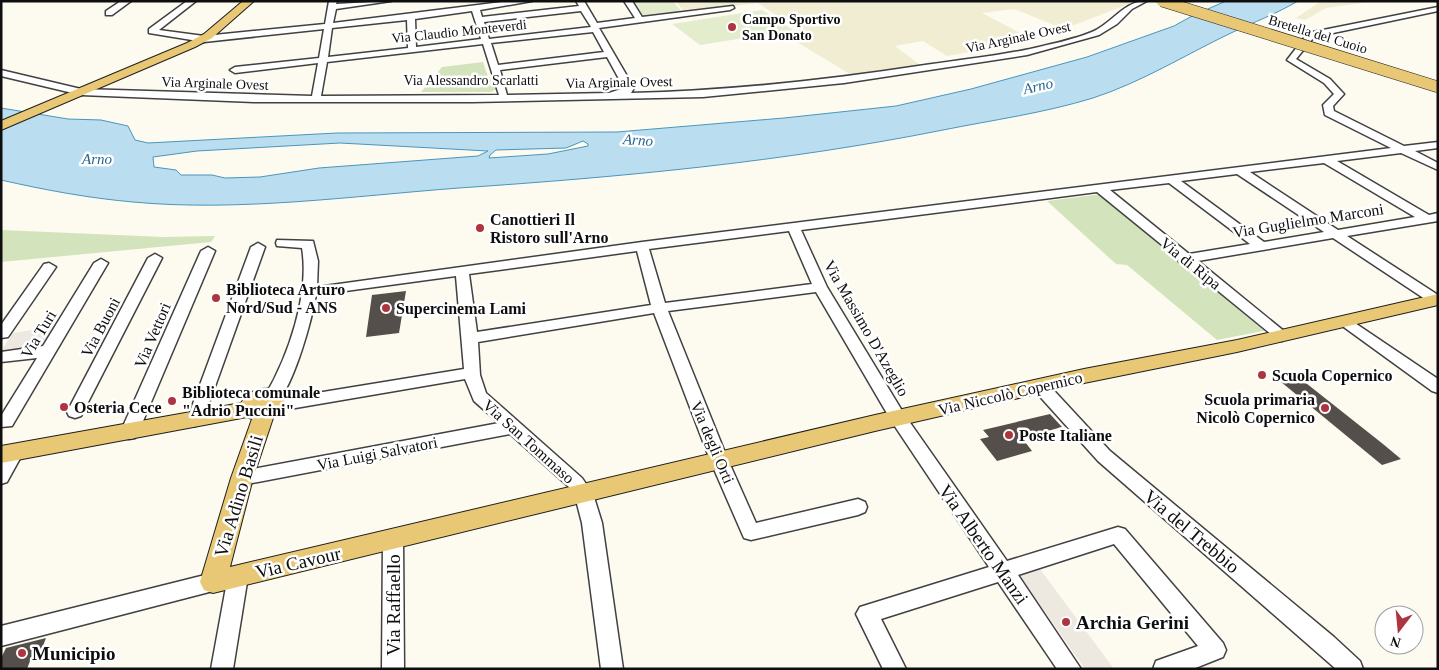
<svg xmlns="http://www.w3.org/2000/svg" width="1439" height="670" viewBox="0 0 1439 670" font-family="Georgia,serif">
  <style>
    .farmland { fill: #f1edd3 }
    .green { fill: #d3e4bd }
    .pitch { fill: #e3edce }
    .plaza { fill: #ede9e0 }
    .water { fill: #badeef; stroke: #4a95be; fill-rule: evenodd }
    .building { fill: #554f4b }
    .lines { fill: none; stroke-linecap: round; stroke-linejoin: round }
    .minor-casing { stroke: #414141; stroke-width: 3 }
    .major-casing { stroke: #1f1f1f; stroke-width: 2 }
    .minor { fill: #fff; fill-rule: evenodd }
    .major { fill: #e9c875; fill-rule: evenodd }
    .major-bridge-casing { stroke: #1f1f1f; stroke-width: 12; stroke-linecap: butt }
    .major-bridge { stroke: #e9c875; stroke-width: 11 }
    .poi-dot { fill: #ae3540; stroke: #fff; stroke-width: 2 }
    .labels { text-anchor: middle; stroke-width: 5; stroke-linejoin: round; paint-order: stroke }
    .far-poi-label { font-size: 14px; font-weight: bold; fill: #0e0e0e; stroke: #fff; text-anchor: start }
    .far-street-label { font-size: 14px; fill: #0e0e0e; stroke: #fff }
    .far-water-label { font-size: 15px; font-style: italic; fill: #256792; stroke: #fff }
    .poi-label { font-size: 16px; font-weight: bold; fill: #0e0e0e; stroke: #fff; text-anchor: start }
    .street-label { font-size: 16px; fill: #0e0e0e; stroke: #fff }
    .near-street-label { font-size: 19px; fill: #0e0e0e; stroke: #fff }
    .near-poi-label { font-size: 19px; font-weight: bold; fill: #0e0e0e; stroke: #fff; text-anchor: start }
  </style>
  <rect width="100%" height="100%" fill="#fdfaf0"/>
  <!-- farmland -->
  <path class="farmland" d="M675,1H1136L1064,29L1014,9L982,13L1034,40L947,56L923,41L895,46L920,65L853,76L787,36L801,32L758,3L685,12Z
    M1321,1H1438L1369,2L1326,8L1305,20L1296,18Z"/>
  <!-- green -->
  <path class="green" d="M483,62L488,77H492L497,89L491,92H421L442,67Z
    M1102,194L1268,330L1217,340L1127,265L1116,264L1047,201Z
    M1,230L164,237L215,236L211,242L1,262Z"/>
  <!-- pitch -->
  <path class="pitch" d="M633,1H673L682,12L644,17Z
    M762,10L793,30L700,45L672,24Z"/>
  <!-- plaza -->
  <path class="plaza" d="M63,325L46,355L1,362V351L13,333Z
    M1040,569L1114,669H1085L1019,575Z"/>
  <!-- water -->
  <path class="water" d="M1226,1H1298C1276,14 1254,22 1231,33C1185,55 1142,82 1093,98C1044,113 993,120 943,130C783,162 622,177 459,188C353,196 239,212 133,202C88,198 45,190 1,180V108L68,119L101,120L128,126L135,140L148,143L337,133L617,132L784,118L896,106L971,89L1087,57L1174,26L1192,16ZM583,141L588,144V146L548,154L489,158L490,155L496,150L566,148ZM340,143L488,151L478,156L319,168L260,177L225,178L212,175H181L176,170L154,167L153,157L197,151Z"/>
  <!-- building -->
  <path class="building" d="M406,291L399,333L366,337L372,295Z
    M1292,372L1383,444L1401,459L1382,465L1275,377Z
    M1050,414L1062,427L1022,438L1032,451L997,461L980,439L989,437L983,430Z
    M46,638L38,659L30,661L27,669H1V658L6,648Z"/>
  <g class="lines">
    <defs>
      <path id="minor" d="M121,1H131L112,15H106V11Z
        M187,1H196L159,30L204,36L325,24L329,1H337L336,4L391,1L336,9L333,23L510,1H532L480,10L482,17L579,6L576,1H584L597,23L635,18L624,1H632L642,17L733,6L734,8L730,10L599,28L634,88L631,93C730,91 827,80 925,65C960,60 996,56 1030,49C1051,44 1073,40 1092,32C1113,23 1123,1 1147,1L1132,9L1117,24L1099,35L1027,55L844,83L703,97L472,102H254L81,95L1,76V70L81,89L312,96L318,63L235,73L230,70L235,67L319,58L324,29L204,42L149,33V29ZM472,11L481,39L416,47L415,19ZM581,11L591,27L489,39L484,22ZM407,20L408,48L328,57L332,28ZM593,32L604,52L498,65L491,43ZM483,44L499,95L321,96L327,62ZM607,57L624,88L609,93L507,95L500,70Z
        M1438,7V11L1314,37L1296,59L1330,79L1342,92L1344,94L1333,106L1334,111L1404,146L1438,142V148L1415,151L1438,163V170L1401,153L1337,161L1429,215L1438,213V221L1347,236L1438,295V304L1431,303L1333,238L1198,261L1290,336L1282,341L1277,339L1184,263L1179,262L1178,258L1097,192L801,230L827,287L904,414L1007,561L1118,527L1125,529L1223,643L1226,650L1223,657L1193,669H1153L1156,661L1198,646L1114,544L1018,575L1081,669H1057L998,582L881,619L906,669H883L856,614L860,607L989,567L892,422L816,292L668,311L728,460L756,523L858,499L865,502L867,507L865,512L858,515L751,540L744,538L710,460L654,313L478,342L480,375L486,393L582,478L593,494L602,523L623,669H601L582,523L575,496L570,488L510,434L242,485L236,483L233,478L236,473L242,471L499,423L474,401L465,379L272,412L266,410L264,406L269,401L265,396C288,357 310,294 302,248L277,246L276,243L277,240L313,241L318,261L317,287L642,242L1391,148L1325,115L1323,105L1334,94L1324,83L1287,60L1308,33ZM1324,163L1415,217L1338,230L1250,172ZM1237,174L1324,232L1264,242L1181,181ZM1169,183L1250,244L1189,254L1110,190ZM789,231L812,284L665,303L649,249ZM637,251L651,305L477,332L469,274ZM456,276L464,369L280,399C296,376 311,323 316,295Z
        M258,243L265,247L203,420L201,424L195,426L189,424L187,420L251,247Z
        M208,247L215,251L138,433L135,438L129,439L123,438L120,433L201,251Z
        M155,254L162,258L83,412L81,416L75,418L69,416L67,412L148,258Z
        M101,259L108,263L12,426L1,427V416L37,358L1,362V352L43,346L94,263Z
        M49,263L56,267L8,337L1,338V325L44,264Z
        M1346,317L1438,379V393L1432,391L1341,325L1339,322Z
        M1040,380L1046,382L1110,451L1334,637L1360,661L1363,669H1336L1098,461L1034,390L1032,386L1034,382Z
        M14,446L20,448L23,453L7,482L1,484V460L8,448Z
        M393,532L400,534L403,540L404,669H382L383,540L386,534Z
        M238,567L245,570L248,576L233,669H211L228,576L231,570Z
        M213,573L220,576L223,582L220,588L213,591L1,646V626Z"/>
      <path id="major" d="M243,1H254L212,38L195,47L1,130V121L187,43L204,34Z
        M1438,294V305L1237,352L1084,383L875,431L213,593L204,590L200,582L231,478L252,419L247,417L1,463V446L241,403C248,390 263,386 277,390L285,400L274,415L253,478L230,567L875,415L1084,369L1237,340Z"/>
    </defs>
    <!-- minor casing -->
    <use href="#minor" class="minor-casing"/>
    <!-- major casing -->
    <use href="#major" class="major-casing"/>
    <!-- minor -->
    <use href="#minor" class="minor"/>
    <!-- major -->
    <use href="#major" class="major"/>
    <defs>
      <path id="major-bridge" d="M1162,1L1438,87"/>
    </defs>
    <!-- major-bridge casing -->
    <use href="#major-bridge" class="major-bridge-casing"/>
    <!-- major-bridge -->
    <use href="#major-bridge" class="major-bridge"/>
  </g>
  <!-- markers -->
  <g class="poi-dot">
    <circle cx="732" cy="27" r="5"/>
    <circle cx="480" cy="228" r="5"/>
    <circle cx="216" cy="298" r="5"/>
    <circle cx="386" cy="308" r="5"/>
    <circle cx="1262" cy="375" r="5"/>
    <circle cx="172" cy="401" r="5"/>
    <circle cx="64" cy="407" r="5"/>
    <circle cx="1325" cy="408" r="5"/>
    <circle cx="1009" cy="435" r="5"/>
    <circle cx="1066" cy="622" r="5"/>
    <circle cx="22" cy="653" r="5"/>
  </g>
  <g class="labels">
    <!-- far-poi labels -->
    <g class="far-poi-label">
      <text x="742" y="24">Campo Sportivo<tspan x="742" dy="16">San Donato</tspan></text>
    </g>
    <!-- far-street labels -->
    <g class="far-street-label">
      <text transform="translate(459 31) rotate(-6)" y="5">Via Claudio Monteverdi</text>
      <text transform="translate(1318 34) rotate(17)" y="5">Bretella del Cuoio</text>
      <text transform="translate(1018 37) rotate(-12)" y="5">Via Arginale Ovest</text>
      <text x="471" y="85">Via Alessandro Scarlatti</text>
      <text transform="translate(619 82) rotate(-1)" y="5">Via Arginale Ovest</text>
      <text transform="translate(215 83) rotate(2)" y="5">Via Arginale Ovest</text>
    </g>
    <!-- far-water labels -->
    <g class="far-water-label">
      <text transform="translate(1038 86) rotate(-13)" y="5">Arno</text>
      <text transform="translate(638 140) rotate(4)" y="5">Arno</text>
      <text x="97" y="164">Arno</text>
    </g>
    <!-- poi labels -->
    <g class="poi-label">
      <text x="490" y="225">Canottieri Il<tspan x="490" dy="18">Ristoro sull'Arno</tspan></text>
      <text x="226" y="295">Biblioteca Arturo<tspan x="226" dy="18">Nord/Sud - ANS</tspan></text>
      <text x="396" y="314">Supercinema Lami</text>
      <text x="1272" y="381">Scuola Copernico</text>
      <text x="182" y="398">Biblioteca comunale<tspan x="182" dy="18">"Adrio Puccini"</tspan></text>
      <text x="1315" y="405" text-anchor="end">Scuola primaria<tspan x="1315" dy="18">Nicolò Copernico</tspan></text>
      <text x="74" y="413">Osteria Cece</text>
      <text x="1019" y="441">Poste Italiane</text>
    </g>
    <!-- street labels -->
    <g class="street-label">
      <text transform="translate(1308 220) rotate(-9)" y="6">Via Guglielmo Marconi</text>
      <text transform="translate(1191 263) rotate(39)" y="6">Via di Ripa</text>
      <text transform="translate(100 327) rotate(-62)" y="6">Via Buoni</text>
      <text transform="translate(867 328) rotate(60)" y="6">Via Massimo D'Azeglio</text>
      <text transform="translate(38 334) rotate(-59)" y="6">Via Turi</text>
      <text transform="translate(152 335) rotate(-67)" y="6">Via Vettori</text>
      <text transform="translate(1010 393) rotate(-13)" y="6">Via Niccolò Copernico</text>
      <text transform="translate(529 441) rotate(42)" y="6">Via San Tommaso</text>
      <text transform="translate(713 442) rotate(67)" y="6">Via degli Orti</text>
      <text transform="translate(377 453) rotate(-11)" y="6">Via Luigi Salvatori</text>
    </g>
    <!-- near-street labels -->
    <g class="near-street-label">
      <text transform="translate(238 496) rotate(-73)" y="7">Via Adino Basili</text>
      <text transform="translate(1192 531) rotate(40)" y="7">Via del Trebbio</text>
      <text transform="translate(984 544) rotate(55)" y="7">Via Alberto Manzi</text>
      <text transform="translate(298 562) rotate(-13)" y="7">Via Cavour</text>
      <text transform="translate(393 605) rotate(-90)" y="7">Via Raffaello</text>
    </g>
    <!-- near-poi labels -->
    <g class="near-poi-label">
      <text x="1076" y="629">Archia Gerini</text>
      <text x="32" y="660">Municipio</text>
    </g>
  </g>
  <!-- border -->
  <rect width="1439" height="670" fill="none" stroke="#0e0e0e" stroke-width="5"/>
  <!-- north arrow -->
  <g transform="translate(1399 630) rotate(196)"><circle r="24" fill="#ffffff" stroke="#9f9f9f"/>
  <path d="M0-4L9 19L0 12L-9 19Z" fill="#ae3540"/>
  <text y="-8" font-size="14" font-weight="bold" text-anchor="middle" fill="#0e0e0e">N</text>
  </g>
</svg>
